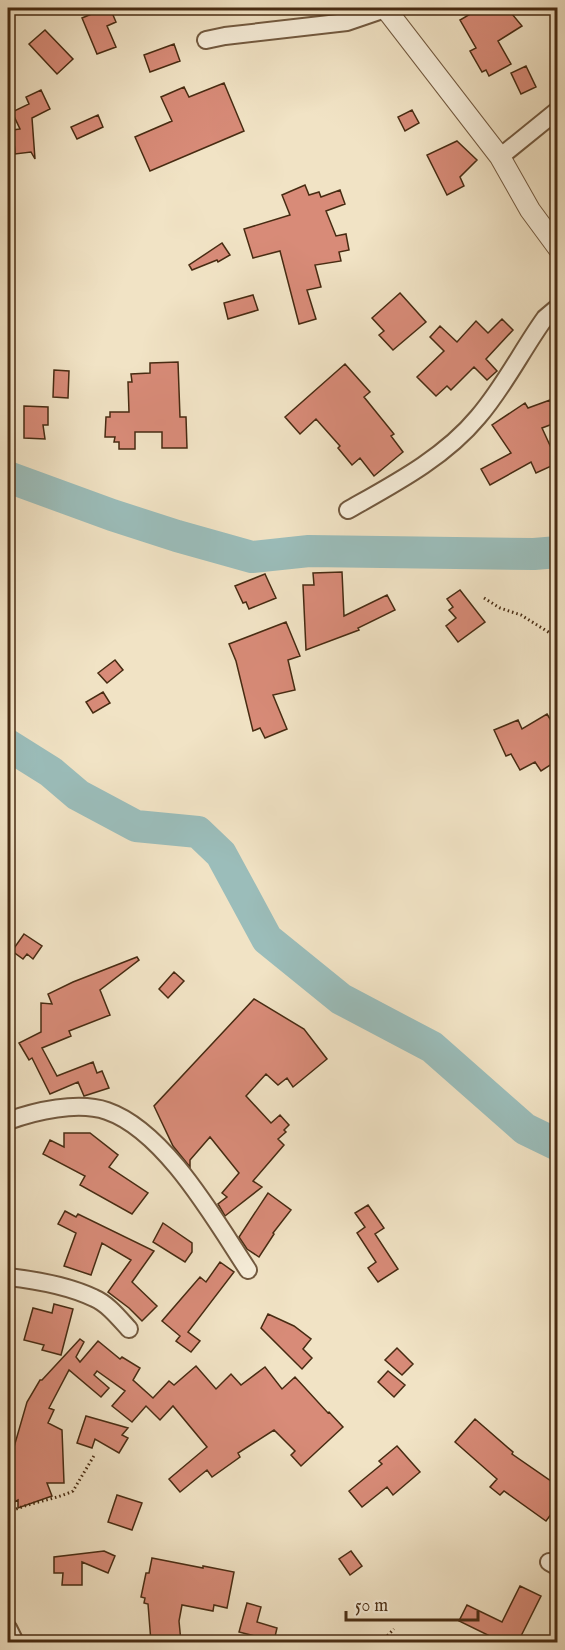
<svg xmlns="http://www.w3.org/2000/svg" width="565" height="1650" viewBox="0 0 565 1650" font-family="'IM FELL English',serif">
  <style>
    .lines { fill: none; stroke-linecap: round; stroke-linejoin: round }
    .river { stroke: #9bbdba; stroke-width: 32 }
    .building { fill: #d88b78; stroke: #472b12; stroke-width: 1.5 }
    .minor-casing { stroke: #72593f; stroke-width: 20 }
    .tertiary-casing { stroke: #72593f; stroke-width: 22 }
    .path { stroke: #472b12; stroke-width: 3; stroke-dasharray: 1.5 3; stroke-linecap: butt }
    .minor { stroke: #f6edd9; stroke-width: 16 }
    .tertiary { stroke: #f6edd9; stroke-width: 20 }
  </style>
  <rect width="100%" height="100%" fill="#f1e3c5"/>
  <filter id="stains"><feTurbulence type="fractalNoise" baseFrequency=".00333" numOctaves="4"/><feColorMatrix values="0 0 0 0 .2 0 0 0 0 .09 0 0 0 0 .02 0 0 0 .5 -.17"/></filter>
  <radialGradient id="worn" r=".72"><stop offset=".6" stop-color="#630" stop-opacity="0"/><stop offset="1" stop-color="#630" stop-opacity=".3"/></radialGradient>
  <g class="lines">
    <!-- river -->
    <path class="river" d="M8,477L112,515L177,536L252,557L309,551L534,554L558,552
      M8,745L51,772L78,795L136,826L198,832L221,854L267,939L341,999L432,1047L525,1129L558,1145"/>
  </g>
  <!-- building -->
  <path class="building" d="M106,8H110L116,22L107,26L116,47L97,54L82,18Z
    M469,8H507L522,26L498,41L511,64L489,76L486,70L482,72L470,51L476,48L460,20L472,13Z
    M45,30L73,59L57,74L29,44Z
    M174,44L180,61L150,72L144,55Z
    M526,66L536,87L521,94L511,73Z
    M224,83L244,131L150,171L135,137L172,121L161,97L184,87L189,97Z
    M41,90L50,109L32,118L35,159L31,152L15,154L13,130L20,129L12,112L29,104L26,97Z
    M412,110L419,123L405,131L398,117Z
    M98,115L103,127L77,139L71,127Z
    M457,141L477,160L460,177L464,186L447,195L427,155Z
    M305,185L309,195L319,192L321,197L340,190L345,204L326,211L336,236L346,234L349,250L339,252L341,261L315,265L321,287L307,290L316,319L299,324L280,251L253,258L244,229L290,215L282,195Z
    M222,243L230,255L218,262L217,260L192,270L189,265Z
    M400,293L426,322L393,350L379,335L384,331L372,318Z
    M253,295L258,310L228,319L224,303Z
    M502,319L513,330L486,359L497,371L487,380L474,367L451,390L447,386L436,396L417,377L444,351L430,337L440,326L457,342L476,321L488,333Z
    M178,362L180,417H186L187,448H162V432H135V449H119V442H114L115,437H105L106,417H110V412H129L128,382H132L131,374L150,373V363Z
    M345,364L370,392L364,397L394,434L391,436L403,452L374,476L360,458L352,465L338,448L340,446L316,419L300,434L285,417Z
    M54,370L69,371L68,398L53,397Z
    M550,400L558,422L542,428L558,463L536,473L531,462L490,485L481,469L511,453L492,425L525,403L528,408Z
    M24,406L48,407V425H43L45,439L24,438Z
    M342,572L344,616L387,595L395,610L358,628L359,630L306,650L303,585H314L313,573Z
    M265,574L276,598L249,609L246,602L243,603L235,586Z
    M460,590L485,622L458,642L446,626L456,618L449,610L453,607L447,599Z
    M286,622L300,656L288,660L295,690L273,695L287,729L265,738L260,728L253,731L236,661L229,644Z
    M115,660L123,670L107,683L98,673Z
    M103,692L110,703L93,713L86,702Z
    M547,714L558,732V760L541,771L535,762L520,770L511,754L506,756L494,730L518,720L522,729Z
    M24,934L42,946L33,959L27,954L23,959L12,951Z
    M137,957L139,960L100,990L110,1015L69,1031L71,1036L42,1048L57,1076L93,1062L97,1073L102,1071L109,1088L84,1096L78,1082L50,1094L32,1058L29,1060L19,1043L41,1032V1003L52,1004L48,994L73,982Z
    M174,972L184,981L168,998L159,989Z
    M254,999L304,1029L327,1059L293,1087L287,1078L278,1085L266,1074L246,1096L271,1123L280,1115L289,1125L284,1130L286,1132L278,1139L284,1145L253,1181L262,1187L225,1216L218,1204L227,1197L222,1193L239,1173L210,1137L190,1160V1167L173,1146L154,1106Z
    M64,1133H90L118,1155L109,1167L148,1193L132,1214L80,1185L85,1176L43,1154L50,1140L64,1147Z
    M268,1193L291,1210L273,1233L274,1234L259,1257L247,1249L239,1237Z
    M368,1205L384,1228L375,1234L398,1269L378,1282L368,1268L376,1262L357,1233L365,1227L355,1213Z
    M65,1211L76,1217L78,1214L154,1251L132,1282L157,1306L142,1321L129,1308L108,1292L131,1260L102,1243L91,1275L64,1266L76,1233L58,1224Z
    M163,1223L192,1243V1252L185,1262L153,1242Z
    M220,1262L234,1272L188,1332L200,1341L191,1352L176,1341L180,1336L162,1321L200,1277L206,1282Z
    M54,1304L73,1309L61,1355L42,1350L44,1345L24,1340L33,1308L52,1313Z
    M268,1314L294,1326L311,1339L303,1349L312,1358L302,1369L261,1328Z
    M80,1339L84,1342L76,1357L80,1362L98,1341L120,1359L122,1357L140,1368L133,1380L153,1398L169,1381L174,1385L196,1366L216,1389L231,1374L241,1385L265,1367L282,1389L295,1377L328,1413L329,1412L343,1427L301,1466L291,1455L295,1451L274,1430L238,1453L240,1457L212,1477L207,1470L180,1492L169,1479L207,1447L173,1406L160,1420L146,1406L132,1422L112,1406L125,1391L97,1371L94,1375L109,1388L101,1397L69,1370L49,1408L54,1410L48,1423L62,1430L64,1483H47L52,1496L18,1508V1500L8,1505V1446L14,1447L27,1402L40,1380H42Z
    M397,1348L413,1364L402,1375L385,1360Z
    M388,1371L405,1385L394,1397L378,1382Z
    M86,1416L128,1428L122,1435L128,1438L119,1453L95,1439L92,1448L77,1443Z
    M475,1419L513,1452L512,1454L558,1486V1505L546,1521L504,1491L500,1495L490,1487L497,1479L455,1442Z
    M397,1446L420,1472L393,1495L387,1487L362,1507L349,1491L382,1464L379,1461Z
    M117,1495L142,1503L132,1530L108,1522Z
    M104,1551L115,1556L108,1573L82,1562V1585H62L63,1573H54V1557Z
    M351,1551L362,1566L350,1575L339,1559Z
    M152,1558L203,1568V1566L234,1572L227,1608L214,1605L213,1611L182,1605L179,1621L181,1642H151L148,1604L144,1603L145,1598L141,1597L146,1573H149Z
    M520,1586L541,1596L518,1642H502L459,1621L467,1605L502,1622Z
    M247,1603L261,1607L257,1622L277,1628L274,1641L239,1632Z"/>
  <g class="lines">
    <defs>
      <path id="minor" d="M206,40L225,36L347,22L388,8
        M500,157L558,110
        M348,510C394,484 444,458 478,417C504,387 522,350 545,318L558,307
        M8,1121C35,1111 78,1101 107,1111C165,1131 215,1220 248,1270
        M8,1277C35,1280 69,1286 94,1298C108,1304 119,1318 129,1329
        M549,1562L558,1567
        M8,1628L15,1642"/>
      <path id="tertiary" d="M385,8L500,157L530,210L558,248"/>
    </defs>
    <!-- minor casing -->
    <use href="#minor" class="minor-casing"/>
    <!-- tertiary casing -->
    <use href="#tertiary" class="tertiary-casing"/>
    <!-- path -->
    <path class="path" d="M484,598L500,608L521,615L558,638
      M8,1513C28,1502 52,1501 73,1491L95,1454
      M381,1642L394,1629"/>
    <!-- minor -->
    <use href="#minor" class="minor"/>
    <!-- tertiary -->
    <use href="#tertiary" class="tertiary"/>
  </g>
  <!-- margin -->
  <rect width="565" height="1650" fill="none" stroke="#f1e3c5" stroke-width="30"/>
  <rect x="9" y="9" width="547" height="1632" fill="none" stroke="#472b12" stroke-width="3"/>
  <rect x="15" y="15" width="535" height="1620" fill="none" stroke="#472b12" stroke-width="1.5"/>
  <!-- scale -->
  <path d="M346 1611v9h132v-9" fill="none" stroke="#472b12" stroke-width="3"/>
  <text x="355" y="1611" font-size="18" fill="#472b12" stroke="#f6edd9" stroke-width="4.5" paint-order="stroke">50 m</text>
  <rect width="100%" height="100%" filter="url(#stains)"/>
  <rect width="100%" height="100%" fill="url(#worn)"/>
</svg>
